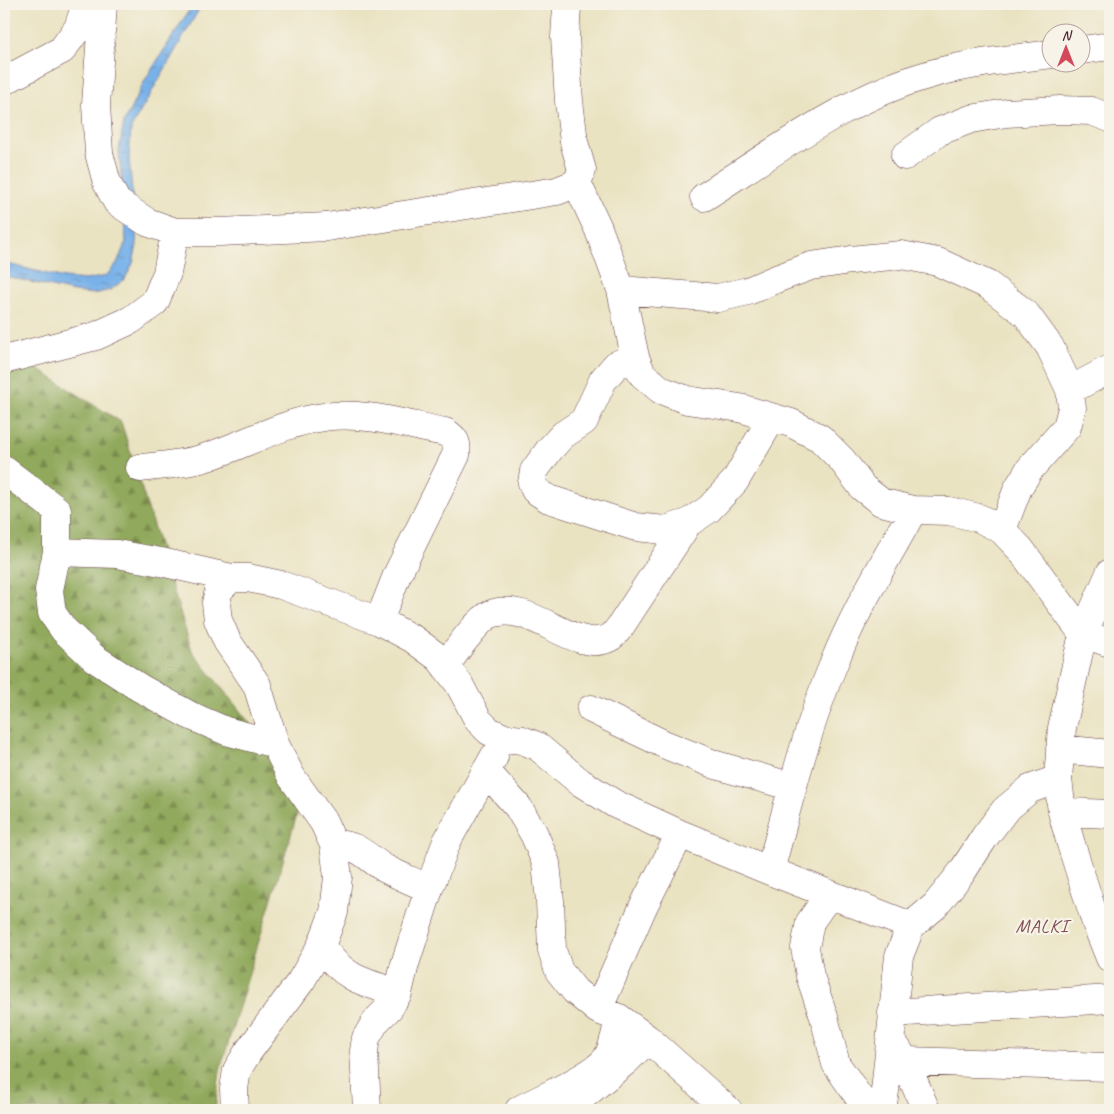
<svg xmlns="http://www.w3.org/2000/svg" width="1114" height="1114" viewBox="0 0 1114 1114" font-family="Caveat,sans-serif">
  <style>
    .forest { fill: url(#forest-firs); stroke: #6d6443 }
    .water { fill: url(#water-ripples); stroke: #62688a }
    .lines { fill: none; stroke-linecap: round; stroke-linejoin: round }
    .minor-casing { stroke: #623c42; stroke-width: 29 }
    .minor { stroke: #fff; stroke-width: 28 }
    .labels { text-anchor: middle; stroke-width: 4.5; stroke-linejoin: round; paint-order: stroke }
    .neighbourhood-label { font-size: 19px; letter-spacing: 1px; fill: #814f51; stroke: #f7f3e8 }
  </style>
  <defs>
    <pattern id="forest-firs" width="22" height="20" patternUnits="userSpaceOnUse" patternTransform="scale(1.25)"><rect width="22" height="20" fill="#90a95b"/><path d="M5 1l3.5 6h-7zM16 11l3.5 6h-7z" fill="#78894b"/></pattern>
    <pattern id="water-ripples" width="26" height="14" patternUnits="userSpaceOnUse" patternTransform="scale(1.25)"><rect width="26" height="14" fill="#79b2e9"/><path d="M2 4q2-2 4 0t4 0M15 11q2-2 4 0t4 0" fill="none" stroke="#6590bd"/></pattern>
  </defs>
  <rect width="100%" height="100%" fill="#f7f3e8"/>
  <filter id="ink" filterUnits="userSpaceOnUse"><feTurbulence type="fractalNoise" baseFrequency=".02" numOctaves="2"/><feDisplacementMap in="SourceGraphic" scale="10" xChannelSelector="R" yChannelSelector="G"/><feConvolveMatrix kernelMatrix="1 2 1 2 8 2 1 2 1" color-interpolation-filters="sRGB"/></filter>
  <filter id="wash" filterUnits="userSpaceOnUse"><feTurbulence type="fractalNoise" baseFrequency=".0096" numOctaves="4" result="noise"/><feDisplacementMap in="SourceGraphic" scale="20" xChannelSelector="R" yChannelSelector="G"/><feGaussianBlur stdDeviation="1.12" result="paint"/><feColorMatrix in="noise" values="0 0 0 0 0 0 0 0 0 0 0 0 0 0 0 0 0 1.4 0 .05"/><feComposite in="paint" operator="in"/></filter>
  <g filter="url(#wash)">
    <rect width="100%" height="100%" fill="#eae3c2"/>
    <!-- forest -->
    <path class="forest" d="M28,363L121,422L192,651L304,791L220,1070L215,1110H4V366Z"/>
    <!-- water -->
    <path class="water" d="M193,4H202L131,128L129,158L137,245L133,263L125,279L110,290L94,294L74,292L4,276V263L64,278L86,280L106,276L117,263L126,242L119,150L124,122L145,80Z"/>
  </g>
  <g filter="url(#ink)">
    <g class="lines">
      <defs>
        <path id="minor" d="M103,4L96,105L99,153L107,183L117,202L147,222L175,232H220L327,227L557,191L577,183L582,170L574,142L569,101L565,37L567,7L568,4
          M1082,50L1110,46
          M4,81L62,50L78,28L86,4
          M905,156L940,131L971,119L1006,113L1060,110L1091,111L1110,118
          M577,183L598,228L621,290L635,357L642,374L661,390L687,400L740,408L791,423L820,438L842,460L863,488L881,502L913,510L949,511L979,518L1002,530L1021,550L1083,634L1110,643
          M704,197C776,151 848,97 931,74C970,63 1011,59 1052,54
          M621,290L718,298L748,291L776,279L811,266L851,260L901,255L938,262L988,285L1026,314L1050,347L1070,390L1072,408L1067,427L1029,470L1018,488L1002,530
          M635,357L616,365L603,380L584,421L563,435L550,449L534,471L532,483L535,490L549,499L636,527L665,530L688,523L709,509L735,481L772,418
          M4,360L96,336L131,320L155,302L167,273L175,232
          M1070,390L1110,369
          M140,468C161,466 181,464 201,459C241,447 282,422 324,417C364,411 407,425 445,432C455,438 458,443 456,455L397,575L379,621
          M4,470L57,510V552L49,590L52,613L64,630L94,658L140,688L189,715L226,731L275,744
          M57,552L117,554L161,562L231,578
          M1110,573L1083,634L1062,728L1058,779L1062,812L1071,844L1096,923L1110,958
          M445,666C455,653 477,620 491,614C531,599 574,655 609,638C613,636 617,631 620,627L688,523
          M591,709L666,745L716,765L793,787
          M1060,749L1110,754
          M486,771L518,807L534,834L546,863L550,901L552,950L559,971L575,991L598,1010L619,1018L648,1039L728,1110
          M1062,812L1110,814
          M334,845C357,842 368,859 386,869C400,876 414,882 429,889
          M770,871C789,801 806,730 834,663C855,610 886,560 913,510
          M829,895L810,922L805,948L810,976L824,1017L836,1064L861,1100L874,1110
          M321,946C343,978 362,982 398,993
          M598,1010L643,907L680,834
          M892,1013L1110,999
          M897,1048L905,1061L926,1110
          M905,1061L1110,1067
          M235,1110L234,1089L237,1070L248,1052L301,981L321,946L334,912L338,877L334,845L324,823L291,776L275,744L257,685L227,641L218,620L216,603L219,590L231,578H248L281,585L379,621L413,639L439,658L459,684L478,720L489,731L504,738L522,740L537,746L580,782L615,804L680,834L770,871L911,926
          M367,1110L364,1051L366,1038L376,1021L389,1008L398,993L405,964L429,889L447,841L494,757
          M519,1110C539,1099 594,1076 606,1059C614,1048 616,1031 619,1018
          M566,1110L626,1061L648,1039
          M882,1110L885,1091L899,956L911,926L935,906L962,872L984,838L1005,810L1030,789L1058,779"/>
      </defs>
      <!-- minor casing -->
      <use href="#minor" class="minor-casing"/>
      <!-- minor -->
      <use href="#minor" class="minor"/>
    </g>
  </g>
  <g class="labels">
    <!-- neighbourhood labels -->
    <g class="neighbourhood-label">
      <text x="1042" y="932">MALKI</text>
    </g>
  </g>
  <!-- margin -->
  <rect width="1114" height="1114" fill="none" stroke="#f7f3e8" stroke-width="20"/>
  <!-- north arrow -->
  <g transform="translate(1066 48)"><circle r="24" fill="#f7f3e8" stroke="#b29e9c"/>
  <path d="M0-4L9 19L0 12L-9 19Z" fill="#d1495b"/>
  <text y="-8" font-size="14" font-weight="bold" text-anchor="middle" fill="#4a1f2b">N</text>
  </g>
</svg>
